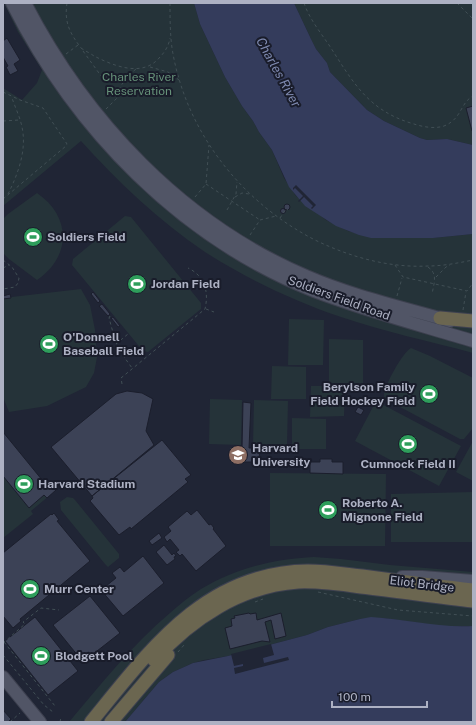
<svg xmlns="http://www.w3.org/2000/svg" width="476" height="725" viewBox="0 0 476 725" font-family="'Public Sans',sans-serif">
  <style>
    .green { fill: #253339 }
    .water { fill: #343c5c }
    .pier { fill: #202535 }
    .building { fill: #3c4256; stroke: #1b1e2c }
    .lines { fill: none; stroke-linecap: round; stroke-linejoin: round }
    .major-casing { stroke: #3d404f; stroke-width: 14 }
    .highway-casing { stroke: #3e4150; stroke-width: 15 }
    .path { stroke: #414f55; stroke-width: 1; stroke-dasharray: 3 3; stroke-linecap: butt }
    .major { stroke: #515566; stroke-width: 12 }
    .highway { stroke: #6b6650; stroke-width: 13 }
    .labels { text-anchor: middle; stroke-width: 4; stroke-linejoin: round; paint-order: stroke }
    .park-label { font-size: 12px; fill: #669179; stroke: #191c2a }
    .poi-label { font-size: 12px; font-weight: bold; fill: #adb1c3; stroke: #191c2a; text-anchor: start }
    .street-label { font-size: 12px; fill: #adb1c3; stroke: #191c2a }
    .water-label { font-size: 13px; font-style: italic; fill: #7e89af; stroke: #191c2a }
  </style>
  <rect width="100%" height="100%" fill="#202535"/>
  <!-- green -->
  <path class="green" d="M4,3H194L200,24L225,77L242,106L253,121L259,132L272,150L284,178L296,196L326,220L348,231L371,237L433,238L473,234V353C429,341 385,332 341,317C294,301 247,279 205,252C159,221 118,182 81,141L3,206V88L22,100L37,83L42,70L18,32Z
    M294,3H473V145L447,139L427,140L420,138L384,121L367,110L330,72L327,63L316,49L311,39Z
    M37,193C72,217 71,257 37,280L9,259L3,253V219L8,214Z
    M125,216L131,217L201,303V309L148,352L143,351L72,265L73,259Z
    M81,289L90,305L95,330L97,357L94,373L86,387L47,406L9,412L3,397V298Z
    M289,319L324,320L323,365H288Z
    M329,339L363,340V383H329Z
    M411,348L430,356L473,378V428L464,439H460L387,400C385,398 384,397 384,395C384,386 403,352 411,348Z
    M272,366L306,367V399H271Z
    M311,386H345L344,416L310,417Z
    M210,399L242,400L241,445L209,444Z
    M254,400L288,401L287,445H253Z
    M376,401L461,446L439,486L355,441Z
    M292,418L326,419V449H292Z
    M3,432L46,486L50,483L56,490L31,511L33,514L3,538Z
    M473,441V481L456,472Z
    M270,473L386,474L385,546H270Z
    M473,492V542H391V494Z
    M67,497L73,498L75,500L119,554V558L108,567L105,564L61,510L60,502Z
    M314,557L341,559L390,565L473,572V626H440L383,618L360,619L328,627L307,635L228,656L204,660L193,663L173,672L159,682L125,722H69C101,684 132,645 170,613C180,604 190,596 201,589C237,568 273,559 314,557Z"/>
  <!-- water -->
  <path class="water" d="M194,3H294L311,39L316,49L327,63L330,72L367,110L384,121L420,138L427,140L447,139L473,145V234L433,238H371L359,235L336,226L305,206L289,187L272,150L259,132L253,121L242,106L225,77L200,24Z
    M371,617C406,619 438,628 473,626V722H125L159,682L173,672L193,663L228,656L307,635L328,627L360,619Z"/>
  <!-- pier -->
  <path class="pier" d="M296,185L316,205L312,209L311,208L313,206L304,197L299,202L298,201L303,196L295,188L293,190V188Z
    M271,644L274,655L263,658L264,663L288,657L289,660L235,674L234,668L243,666V664L234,666L231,654Z"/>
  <!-- building -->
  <path class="building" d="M7,38L20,60L14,64L18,71L10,75L6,67L8,66L3,57V41Z
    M473,106V131H472L466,108Z
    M284 207a3 3 0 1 1 6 0a3 3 0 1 1-6 0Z
    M280.5 211a2.5 2.5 0 1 1 5 0a2.5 2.5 0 1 1-5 0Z
    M93,292L100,301L98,303L91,294Z
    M10,294L11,298L3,299V296Z
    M102,304L110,314L108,316L99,306Z
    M113,317L120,326L118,327L111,318Z
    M127,391L142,393L153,399L146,431L154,445L92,496L51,447L116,394Z
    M243,402L251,403L249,448H260L259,459H252V462H243V459L233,458L234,447L242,448Z
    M358,407L364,410L361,415L355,412Z
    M3,432L47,486L50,483L56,490L47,498L44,495L29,508L3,476Z
    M162,440L191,475L185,479L188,482L131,529L130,527L119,535L90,501L93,498L92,496Z
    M320,459H332V462H343V474L310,473V462H320Z
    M197,510L209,525L211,524L214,528L213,529L226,546L196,571L182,554L180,556L176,552L179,550L170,539L167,542L164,537L171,531L168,527L187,511L191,515Z
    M54,513L59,520L57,521L90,561L20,619L21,621L13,628L3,616V553L51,514L52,515Z
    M159,533L162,538L152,545L149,541Z
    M164,545L172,555L174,553L176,556L174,557L175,559L167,565L156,552Z
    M143,556L164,583L123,616L101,590L116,578L112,573L120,567L124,572Z
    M90,596L120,633L83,662L53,625Z
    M249,613L250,614L256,613L257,620L281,613L286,636L275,639L271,620L265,622L270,642L262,641L230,649L225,628L232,626L231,619L235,618L234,616Z
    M35,617L78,671L48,695L5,641Z
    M3,710L11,719L8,722H3Z"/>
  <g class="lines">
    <defs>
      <path id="major" d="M12,3C76,130 181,238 314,291C366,311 420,325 473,341
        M25,3C86,121 182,223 306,276C352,296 401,307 450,321
        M402,577H422L473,581
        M3,677L40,722"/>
      <path id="highway" d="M440,318L473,321
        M154,660C192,618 241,586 298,582C319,581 340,584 361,587C398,591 436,597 473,601
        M91,722C150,650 205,572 308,571C326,571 344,574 362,576C399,581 436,586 473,590
        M111,722L168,655"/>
    </defs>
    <!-- major casing -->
    <use href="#major" class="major-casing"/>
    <!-- highway casing -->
    <use href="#highway" class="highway-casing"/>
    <!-- path -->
    <path class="path" d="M67,3C64,23 70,33 81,48
      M170,3C170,18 170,33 172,48C185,131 241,202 315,240C350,257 389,268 428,266C443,266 458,263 473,260
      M304,3C309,18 320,32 329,45C353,82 368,111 414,124C423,127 435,129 444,126C462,119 460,103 473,96
      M457,3L473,19
      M81,48C85,51 90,53 94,56C114,66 143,78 160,57C165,52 169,45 170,38
      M83,51L117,98
      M66,54L78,45
      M150,67L168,72L179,80
      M3,92L20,100L43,108L67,144L66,146L3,199
      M106,109L117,98L120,87L129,75L136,69
      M3,121L19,120
      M206,184L260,220
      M8,194C18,174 27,150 22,127C20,117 15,107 12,98
      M195,197L206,184L209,145
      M235,197L242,193L249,194
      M227,210L236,194L237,182
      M280,218L286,209L288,210
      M250,235L260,220L276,216
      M3,260L12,267L19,278L18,283L15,287L3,289
      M395,265L403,277L467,291L473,283
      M428,267C438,274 434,283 432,294
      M3,268L9,265
      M436,277L446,267L450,265
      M397,296L402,278
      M206,309L214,312
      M463,310L466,292
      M110,316L109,318L117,347L132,368
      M116,344L128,334
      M122,384L121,378L205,309C209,292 205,276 188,268
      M3,419L4,420
      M318,592L398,610L473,616
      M255,602L263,599
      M4,642L55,706
      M3,643L25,624L23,622L41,608L59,610
      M178,652L184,645
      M3,655L44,705L53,712
      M10,722L20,713
      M60,722L61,717"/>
    <!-- major -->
    <use href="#major" class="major"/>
    <!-- highway -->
    <use href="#highway" class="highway"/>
  </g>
  <!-- icons -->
  <defs>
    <symbol id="stadium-disc" viewBox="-11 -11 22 22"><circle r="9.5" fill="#2e9e5b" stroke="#191c2a"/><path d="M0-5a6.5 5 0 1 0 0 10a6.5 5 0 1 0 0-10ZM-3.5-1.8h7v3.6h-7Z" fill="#fff"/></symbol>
    <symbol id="university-disc" viewBox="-11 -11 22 22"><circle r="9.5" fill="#8d6e63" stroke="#191c2a"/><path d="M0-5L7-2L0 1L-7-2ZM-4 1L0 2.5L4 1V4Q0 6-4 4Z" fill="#fff"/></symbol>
  </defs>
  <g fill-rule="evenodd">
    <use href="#stadium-disc" x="22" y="226" width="22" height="22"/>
    <use href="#stadium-disc" x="126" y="273" width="22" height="22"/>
    <use href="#stadium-disc" x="38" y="333" width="22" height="22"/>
    <use href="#stadium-disc" x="418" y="383" width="22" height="22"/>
    <use href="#stadium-disc" x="397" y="433" width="22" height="22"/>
    <use href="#university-disc" x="227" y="444" width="22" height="22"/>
    <use href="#stadium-disc" x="13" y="473" width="22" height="22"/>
    <use href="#stadium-disc" x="317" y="499" width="22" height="22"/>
    <use href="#stadium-disc" x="19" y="578" width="22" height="22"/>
    <use href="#stadium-disc" x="30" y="645" width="22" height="22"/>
  </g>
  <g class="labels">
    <!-- park labels -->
    <g class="park-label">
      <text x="139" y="81">Charles River<tspan x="139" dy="14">Reservation</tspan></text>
    </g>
    <!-- poi labels -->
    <g class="poi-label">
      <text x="47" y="241">Soldiers Field</text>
      <text x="151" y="288">Jordan Field</text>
      <text x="63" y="341">O'Donnell<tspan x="63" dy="14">Baseball Field</tspan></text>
      <text x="415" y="391" text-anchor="end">Berylson Family<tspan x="415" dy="14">Field Hockey Field</tspan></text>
      <text x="252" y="452">Harvard<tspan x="252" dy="14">University</tspan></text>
      <text x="408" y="468" text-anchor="middle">Cumnock Field II</text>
      <text x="38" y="488">Harvard Stadium</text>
      <text x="342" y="507">Roberto A.<tspan x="342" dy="14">Mignone Field</tspan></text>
      <text x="44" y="593">Murr Center</text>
      <text x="55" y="660">Blodgett Pool</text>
    </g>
    <!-- street labels -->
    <g class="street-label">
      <text transform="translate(339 298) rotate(20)" y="4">Soldiers Field Road</text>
      <text transform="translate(422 584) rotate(7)" y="4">Eliot Bridge</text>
    </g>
    <!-- water labels -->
    <g class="water-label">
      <text transform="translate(279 72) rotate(61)" y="5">Charles River</text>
    </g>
  </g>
  <!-- border -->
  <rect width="476" height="725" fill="none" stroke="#adb1c3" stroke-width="8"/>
  <!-- scale -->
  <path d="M332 701v6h95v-6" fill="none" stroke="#adb1c3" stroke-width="2"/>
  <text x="338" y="701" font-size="12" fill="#adb1c3" stroke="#191c2a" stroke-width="3" paint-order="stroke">100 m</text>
</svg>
